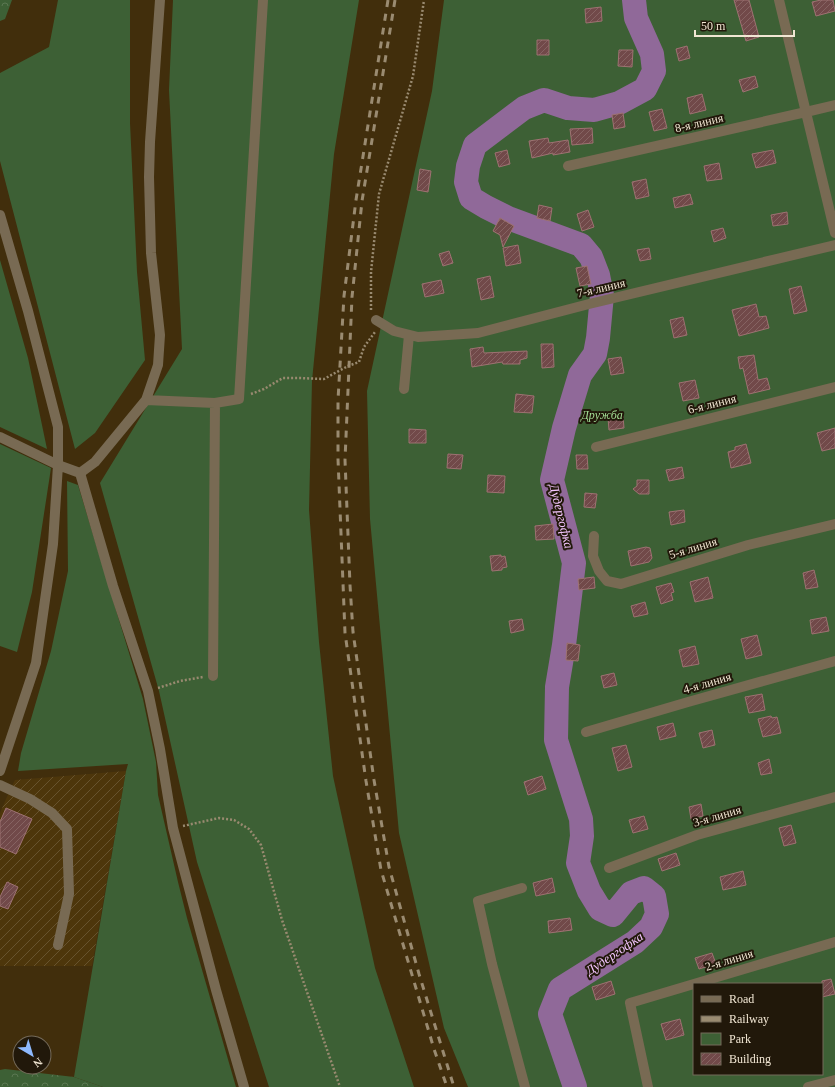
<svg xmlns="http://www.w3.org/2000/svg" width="835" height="1087" viewBox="0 0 835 1087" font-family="Georgia,serif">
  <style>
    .industrial { fill: url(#industrial-furrows) }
    .green { fill: #3d6035; fill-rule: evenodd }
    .forest { fill: url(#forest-crowns) }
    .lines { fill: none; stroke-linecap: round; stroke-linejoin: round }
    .river { stroke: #906999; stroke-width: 24 }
    .building { fill: url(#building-hatch); stroke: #9e7272 }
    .path { stroke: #998a70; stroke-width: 2.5; stroke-dasharray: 2 2; stroke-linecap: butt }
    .minor { stroke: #786a53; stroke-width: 10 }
    .rail { stroke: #9a8b71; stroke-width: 3; stroke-dasharray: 7 7; stroke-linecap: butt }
    .labels { text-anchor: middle; stroke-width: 4; stroke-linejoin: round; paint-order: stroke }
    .street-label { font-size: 12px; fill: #f1e6d3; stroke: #21180a }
    .park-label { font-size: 12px; font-style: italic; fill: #a1db93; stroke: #21180a }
    .water-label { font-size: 13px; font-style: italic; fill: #f3c5fe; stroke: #21180a }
  </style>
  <defs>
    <pattern id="industrial-furrows" width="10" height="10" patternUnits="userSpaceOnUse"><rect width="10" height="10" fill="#4d360b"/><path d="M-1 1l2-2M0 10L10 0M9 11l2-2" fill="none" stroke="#67532e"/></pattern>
    <pattern id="forest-crowns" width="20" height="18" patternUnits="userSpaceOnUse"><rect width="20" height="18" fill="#3d6035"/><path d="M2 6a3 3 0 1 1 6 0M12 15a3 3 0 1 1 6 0" fill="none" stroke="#5a7751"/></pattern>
    <pattern id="building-hatch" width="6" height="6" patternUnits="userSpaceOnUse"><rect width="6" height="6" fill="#714949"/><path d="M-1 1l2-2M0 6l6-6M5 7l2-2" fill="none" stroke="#866362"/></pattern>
  </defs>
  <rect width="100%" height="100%" fill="#412e0c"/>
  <!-- industrial -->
  <path class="industrial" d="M126,771L92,966H0V813L10,790L15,780Z"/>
  <!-- green -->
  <path class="green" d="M58,0H130V123L137,272L145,360L95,433L75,449L0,161V73L49,47Z
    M173,0H359L334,154L312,381L309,510L319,642L333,776L375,968L414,1087H269L197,862L159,691L100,483L182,349L169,90Z
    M444,0H835V1087H468L444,1028L399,833L370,519L367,391L432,91ZM694,984H822V1074H694Z
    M0,260L28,358L47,449L0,427Z
    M0,444L51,468L32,592L17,652L0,646Z
    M67,481L78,485L143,699L156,762L158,795L178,882L187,918L236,1087H103L74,1077L126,771L128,764L18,771L21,753L51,651L68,571Z"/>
  <!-- forest -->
  <path class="forest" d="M0,0H12L5,19L0,21Z
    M5,1069L74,1077L103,1087H0V1070Z"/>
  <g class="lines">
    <!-- river -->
    <path class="river" d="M575,1087L550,1014L560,989L635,942L651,927L657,914L654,896L644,888L631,893L613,915L600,909L589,891L578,863L582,836L581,819L556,740L557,687L564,645L574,563L552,480L564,428L580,375L595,354L598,338L602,295L598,275L591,257L581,245L508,218L486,207L471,198L466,182L468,166L475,145L524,108L544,100L568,108L594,110L619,103L645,89L654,71L652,54L636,18L634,0"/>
  </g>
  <!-- building -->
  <path class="building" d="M734,0H749L759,37L746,41Z
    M821,0H833L835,11L816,16L812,2Z
    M601,7L602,21L586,23L585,9Z
    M537,40H549V55H537Z
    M687,46L690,58L679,61L676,49Z
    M619,50H633L632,67L618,66Z
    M755,76L758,87L743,92L739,80Z
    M702,94L706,110L690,114L687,98Z
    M662,109L667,128L654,131L649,112Z
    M623,113L625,127L614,129L612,115Z
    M592,128L593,143L572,145L570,129Z
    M548,138L549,143L568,140L570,152L553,155V153L532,158L529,141Z
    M507,150L510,164L499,167L495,153Z
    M773,150L776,163L756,168L752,154Z
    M719,163L722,179L707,181L704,166Z
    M420,169L431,171L428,192L417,190Z
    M646,179L649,196L636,199L632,182Z
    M690,194L693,204L675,208L673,198Z
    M539,205L552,208L550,221L537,218Z
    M588,210L594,227L582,231L577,214Z
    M787,212L788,224L773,226L771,215Z
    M500,218L514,226L503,247L500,235L493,231Z
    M723,228L726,238L714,242L711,231Z
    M518,245L521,263L506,266L503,248Z
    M649,248L651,259L640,261L637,250Z
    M449,251L453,263L443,266L439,254Z
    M587,266L591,284L580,286L576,268Z
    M490,276L494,297L481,300L477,279Z
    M441,280L444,293L425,297L422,284Z
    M801,286L807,311L794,314L789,289Z
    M756,304L759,317L766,316L769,328L739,336L732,310Z
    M683,317L687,335L674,338L670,320Z
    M541,344H553L554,367L542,368Z
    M483,347L484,353L527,351V358L520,360V364H503L502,362L472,367L470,349Z
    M754,355L758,380L767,378L770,389L749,394L743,368L740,369L738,357Z
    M621,357L624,373L611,375L608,359Z
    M695,380L699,398L683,401L679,383Z
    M516,394L534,396L532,413L514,412Z
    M623,416L624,428L609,430L608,418Z
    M835,428V448L822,451L817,433Z
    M409,429L426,430V443H409Z
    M746,444L751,463L731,468L728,452L735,450V447Z
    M448,454L463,455L461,469L447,468Z
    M576,455H587L588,469H577Z
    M682,467L684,478L669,481L666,470Z
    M488,475L505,476L504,493L487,492Z
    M637,480H649V494H639L633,489L637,486Z
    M585,493L597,494L595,508L584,507Z
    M684,510L685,522L671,525L669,512Z
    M553,524L554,539L536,540L535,526Z
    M646,547L650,548L652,558L649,562L631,566L628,551Z
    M501,555V557L505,556L507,567L502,568V570L492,571L490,556Z
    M814,570L818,587L806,589L803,573Z
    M594,577L595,588L579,590L578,579Z
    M708,577L713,598L695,602L690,582Z
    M671,583L674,592L671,593L673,600L661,604L656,587Z
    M645,602L648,614L634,617L631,606Z
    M826,617L829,631L812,634L810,620Z
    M522,619L524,630L511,633L509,621Z
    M757,635L762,655L746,659L741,639Z
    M567,643L580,645L578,661L566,660Z
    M695,646L699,664L683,667L679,650Z
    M614,673L617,685L604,688L601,676Z
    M762,694L765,710L749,713L745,697Z
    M771,716L772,718L777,717L781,733L763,737L758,719Z
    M673,723L676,736L660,740L657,727Z
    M712,730L715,745L703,748L699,733Z
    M626,745L632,767L618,771L612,748Z
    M769,759L772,773L761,775L758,763Z
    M542,776L546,789L528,795L524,782Z
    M701,804L703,816L691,819L689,807Z
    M6,808L32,819L16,854L0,847V822Z
    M644,816L648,829L633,833L629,820Z
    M791,825L796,843L784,846L779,828Z
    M676,853L680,865L662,871L658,859Z
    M743,871L746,885L723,890L720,877Z
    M552,878L555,892L536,896L533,883Z
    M7,882L18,887L8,909L0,906V897Z
    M570,918L572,930L549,933L548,921Z
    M712,953L716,964L699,969L695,958Z
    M831,979L835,994L822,997V981Z
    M611,981L615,994L596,1000L592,987Z
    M680,1019L684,1035L666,1040L661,1024Z"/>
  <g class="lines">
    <!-- path -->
    <path class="path" d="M371,310V272L379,194L413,76L424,0
      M251,394L264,389L283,378H300L324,379L348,366L359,362L364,347L375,332
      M158,688L180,681L203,677
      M183,826L219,818L234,820L249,829L261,845L282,920L340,1087"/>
    <!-- minor -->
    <path class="minor" d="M779,0L835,233
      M568,166L806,112L835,105
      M0,215L28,311L58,427V465L53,544L36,663L0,771
      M376,320L394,331L418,337L478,333L589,304L835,245
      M404,389L409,335
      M146,400L215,403L239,399L263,0
      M0,437L58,465L80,473
      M596,447L835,387
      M80,473L113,586L148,691L160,749L173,828L216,990L244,1087
      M80,473L95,462L146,400L158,365L160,335L151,253L149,177L150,142L160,0
      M594,536L593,556L599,571L607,581L621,584L748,545L835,524
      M213,676L215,403
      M586,732L688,702L835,661
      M0,785L30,799L52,813L67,829L69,894L58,945
      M609,868L697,835L835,797
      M522,888L478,901L492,964L525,1087
      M648,1087L630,1003L835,942
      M808,1087L835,1080"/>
    <!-- rail -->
    <path class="rail" d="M388,0L356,200L344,296L338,400V459L345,633L366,781L381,870L434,1049L447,1087
      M395,0L362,201L352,297L345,460L350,585L353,632L374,780L389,867L419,974L454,1087"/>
  </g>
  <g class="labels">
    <!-- street labels -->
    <g class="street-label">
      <text transform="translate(699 123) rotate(-13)" y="4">8-я линия</text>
      <text transform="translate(601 288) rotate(-13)" y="4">7-я линия</text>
      <text transform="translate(712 404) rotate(-14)" y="4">6-я линия</text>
      <text transform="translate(693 548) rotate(-17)" y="4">5-я линия</text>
      <text transform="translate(707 683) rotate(-16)" y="4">4-я линия</text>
      <text transform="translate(717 816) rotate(-16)" y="4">3-я линия</text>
      <text transform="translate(729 960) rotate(-17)" y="4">2-я линия</text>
    </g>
    <!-- park labels -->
    <g class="park-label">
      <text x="602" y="419">Дружба</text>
    </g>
    <!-- water labels -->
    <g class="water-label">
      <text transform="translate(562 516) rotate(76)" y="5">Дудергофка</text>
      <text transform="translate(614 953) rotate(-34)" y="5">Дудергофка</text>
    </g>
  </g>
  <!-- legend -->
  <rect x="693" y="983" width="130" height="92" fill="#21180a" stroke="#746a5a"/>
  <rect x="701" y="996" width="20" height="6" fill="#786a53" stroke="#746a5a"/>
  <text x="729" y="1003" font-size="12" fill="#f1e6d3">Road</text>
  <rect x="701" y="1016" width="20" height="6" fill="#9a8b71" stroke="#746a5a"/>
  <text x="729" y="1023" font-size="12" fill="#f1e6d3">Railway</text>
  <rect x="701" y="1033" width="20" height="12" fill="#3d6035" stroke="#746a5a"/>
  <text x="729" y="1043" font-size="12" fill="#f1e6d3">Park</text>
  <rect x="701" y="1053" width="20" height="12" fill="url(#building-hatch)" stroke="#746a5a"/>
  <text x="729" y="1063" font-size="12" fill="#f1e6d3">Building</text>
  <!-- north arrow -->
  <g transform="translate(32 1055) rotate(142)"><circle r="19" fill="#21180a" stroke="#746a5a"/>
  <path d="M0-3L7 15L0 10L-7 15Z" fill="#8eb9fd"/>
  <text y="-6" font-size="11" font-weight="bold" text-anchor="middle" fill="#f1e6d3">N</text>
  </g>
  <!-- scale -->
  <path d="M695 30v6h99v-6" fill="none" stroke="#f1e6d3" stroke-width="2"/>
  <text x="701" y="30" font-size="12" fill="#f1e6d3" stroke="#21180a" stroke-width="3" paint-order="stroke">50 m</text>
</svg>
